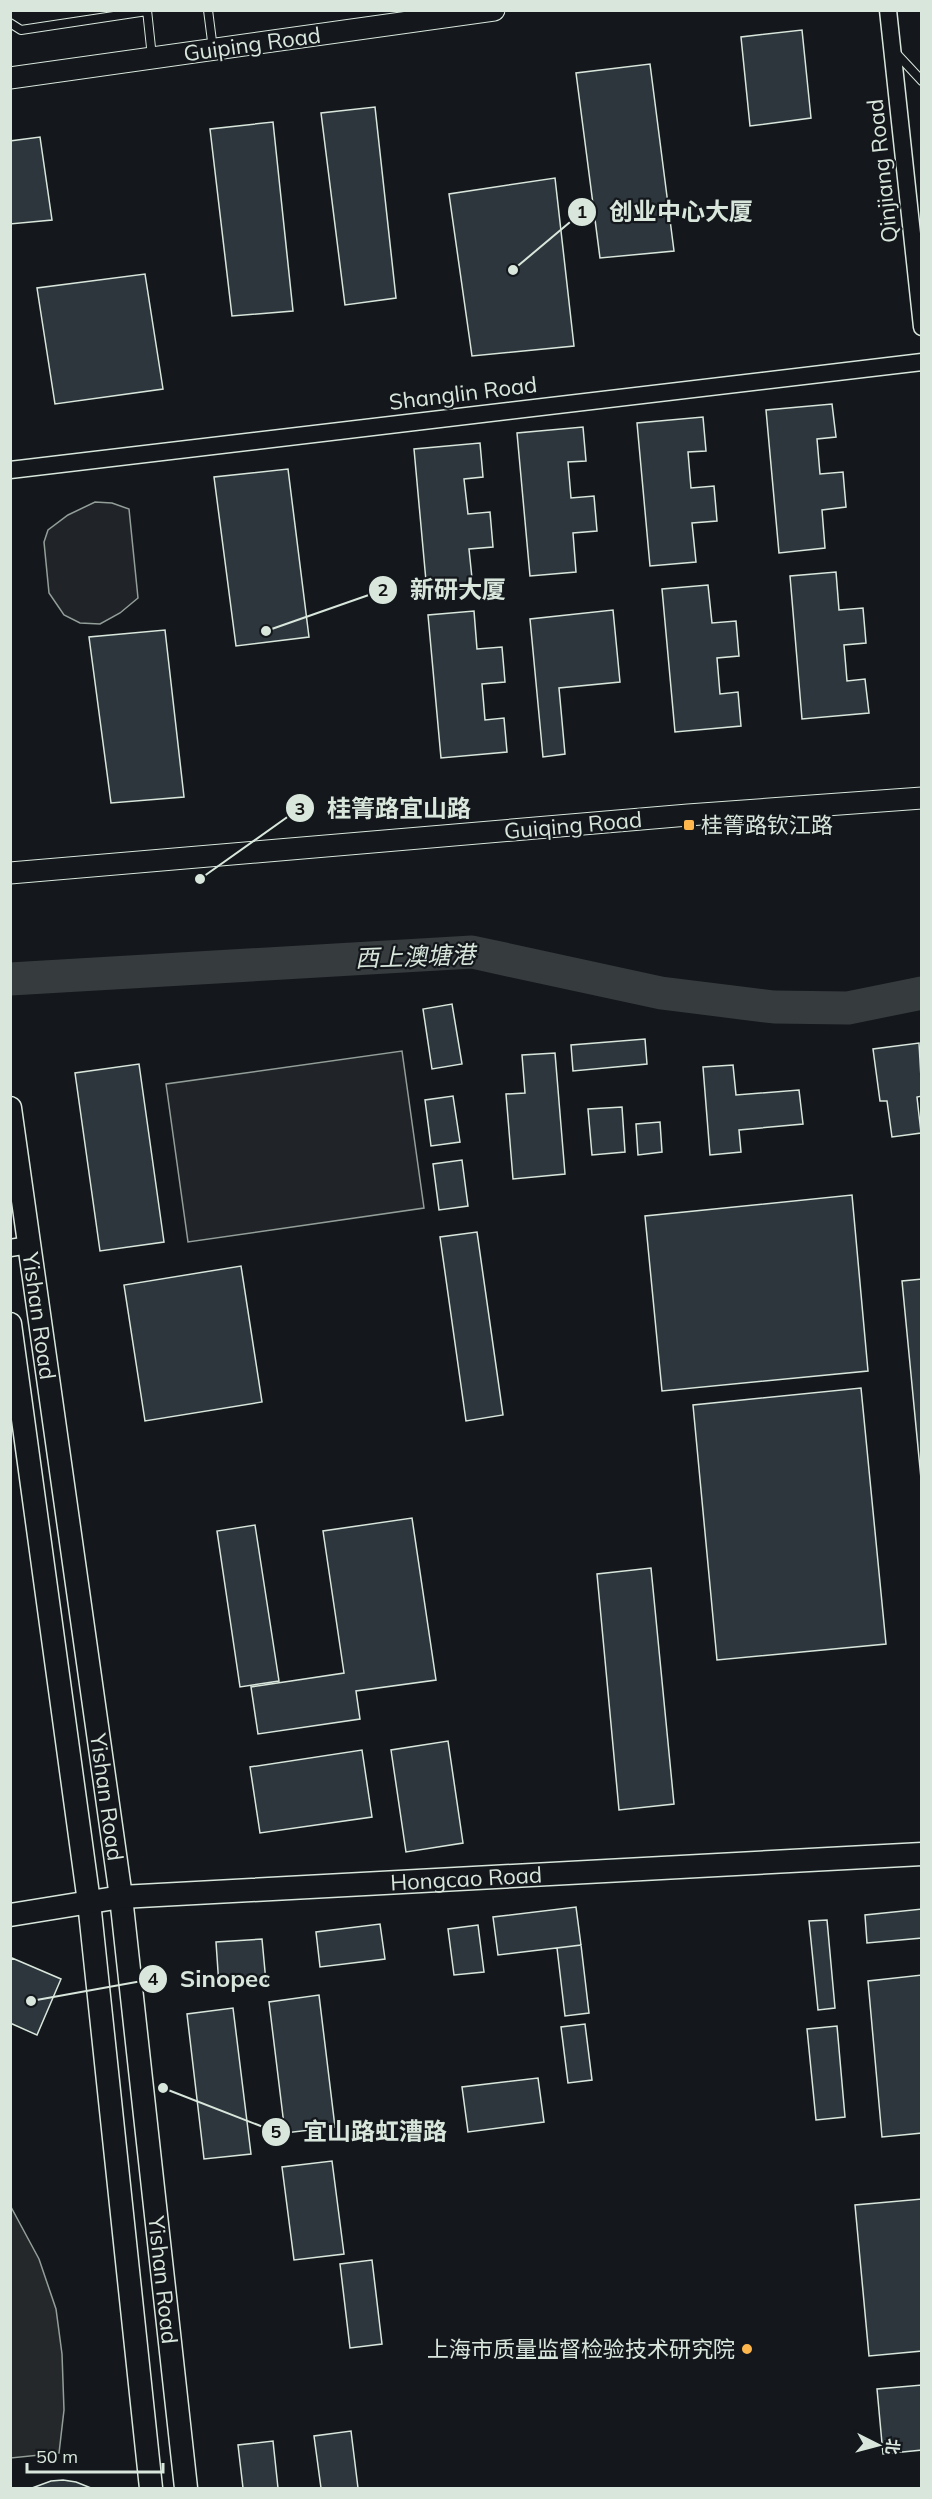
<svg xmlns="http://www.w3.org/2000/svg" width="932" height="2499" viewBox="0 0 932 2499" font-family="Mulish,'Noto Sans SC',sans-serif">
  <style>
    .green { fill: #202428; stroke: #939e99; stroke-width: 1.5 }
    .parking { fill: #24282b; stroke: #939e99; stroke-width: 1.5 }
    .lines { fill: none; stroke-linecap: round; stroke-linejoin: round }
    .river { stroke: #363b3e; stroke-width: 33 }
    .building { fill: #2c363c; stroke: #d8e6dc; stroke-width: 1.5 }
    .service-casing { stroke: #d8e6dc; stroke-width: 10 }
    .minor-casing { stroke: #d8e6dc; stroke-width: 19 }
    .tertiary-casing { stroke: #d8e6dc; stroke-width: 23 }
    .secondary-casing { stroke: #d8e6dc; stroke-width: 25 }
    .service { stroke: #14181c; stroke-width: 8 }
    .minor { stroke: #14181c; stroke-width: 16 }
    .tertiary { stroke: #14181c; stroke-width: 21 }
    .secondary { stroke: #14181c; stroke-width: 22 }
    .poi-dot { fill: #ffb74d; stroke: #14181c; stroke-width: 2 }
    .labels { text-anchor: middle; stroke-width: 4.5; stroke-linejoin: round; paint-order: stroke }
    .street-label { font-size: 22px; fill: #d8e6dc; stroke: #14181c }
    .poi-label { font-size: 22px; fill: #d8e6dc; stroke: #14181c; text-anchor: start }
    .water-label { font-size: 24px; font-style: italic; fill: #d8e6dc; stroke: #14181c }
    .leader { fill: none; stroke: #d8e6dc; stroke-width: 2 }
    .callout-dot { fill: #d8e6dc; stroke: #14181c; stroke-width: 2 }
    .mark-label { font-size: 18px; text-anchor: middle; font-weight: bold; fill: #111 }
    .callout-label { font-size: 24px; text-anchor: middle; font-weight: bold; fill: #d8e6dc; stroke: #14181c; stroke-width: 4.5; stroke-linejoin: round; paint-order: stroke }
  </style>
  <rect width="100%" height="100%" fill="#14181c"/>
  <!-- green -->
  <path class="green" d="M95,502L112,503L129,509L138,598L120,613L100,624L80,623L64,615L49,593L44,542L48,530L68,515Z
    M402,1051L424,1208L188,1242L166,1084Z"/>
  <!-- parking -->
  <path class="parking" d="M11,2207L39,2259L56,2309L62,2354L64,2410L59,2453L11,2458Z"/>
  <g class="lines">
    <!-- river -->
    <path class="river" d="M10,979L472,952L661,993L774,1007L848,1008L922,993"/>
  </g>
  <!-- building -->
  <path class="building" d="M802,30L811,118L750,126L741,37Z
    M650,64L674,251L600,258L576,73Z
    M375,107L396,298L345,305L321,113Z
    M273,122L293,311L232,316L210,129Z
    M40,137L52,220L10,224V141Z
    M555,178L574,346L472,356L449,194Z
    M145,274L163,389L55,404L37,288Z
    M832,404L836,437L817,439L820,474L843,472L846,507L822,510L825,548L779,553L766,410Z
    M703,417L706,451L688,452L691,488L714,486L717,521L692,523L696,562L650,566L637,423Z
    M583,427L586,461L568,462L571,498L594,496L597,531L573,533L576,572L530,576L517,433Z
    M480,443L483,477L464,479L468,514L490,512L493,547L469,549L473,588L427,592L414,449Z
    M288,469L309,637L236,646L214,477Z
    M836,572L839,610L863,608L866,643L844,645L847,681L865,679L869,713L802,719L790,576Z
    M708,585L712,623L736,621L739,656L717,658L720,694L738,692L741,726L675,732L662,589Z
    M613,610L620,682L559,688L565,754L543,757L530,619Z
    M474,611L477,649L502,647L505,682L482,684L485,720L504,718L507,752L441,758L428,615Z
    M165,630L184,797L111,803L89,637Z
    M452,1004L462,1064L432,1069L423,1009Z
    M645,1039L647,1064L573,1071L571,1045Z
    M919,1043L922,1096L917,1097L921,1133L892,1137L887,1101H880L873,1049Z
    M555,1053L565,1174L513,1179L506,1094L525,1093L522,1055Z
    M139,1064L164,1242L100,1251L75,1073Z
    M733,1065L736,1095L799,1090L803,1124L739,1130L741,1152L710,1155L703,1067Z
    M453,1096L460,1142L431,1146L425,1100Z
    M622,1107L625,1152L592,1155L588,1109Z
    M660,1122L662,1152L638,1155L636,1124Z
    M462,1160L468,1206L439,1210L433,1164Z
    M852,1195L868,1371L662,1391L645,1216Z
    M477,1232L503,1415L466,1421L440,1237Z
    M241,1266L262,1402L145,1421L124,1285Z
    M922,1279V1489L902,1281Z
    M861,1388L886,1644L717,1660L693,1405Z
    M412,1518L436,1680L356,1691L360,1719L258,1734L251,1687L344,1673L323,1531Z
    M255,1525L279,1681L240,1687L217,1531Z
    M651,1568L674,1804L619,1810L597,1574Z
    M448,1741L463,1843L406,1852L391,1750Z
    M362,1750L372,1817L260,1833L250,1767Z
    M576,1907L581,1945L498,1955L493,1917Z
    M922,1909V1938L867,1943L865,1915Z
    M827,1920L835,2008L818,2010L809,1921Z
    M380,1924L385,1959L320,1967L316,1932Z
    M478,1925L484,1972L454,1975L448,1929Z
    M262,1939L266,1982L219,1986L216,1942Z
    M581,1945L589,2013L565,2016L557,1948Z
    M12,1958L61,1979L37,2035L10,2023V1963Z
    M922,1975V2133L882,2137L868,1981Z
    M319,1995L335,2127L285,2133L269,2002Z
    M233,2008L251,2154L204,2159L187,2014Z
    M585,2024L592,2080L568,2083L561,2027Z
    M837,2026L845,2117L816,2120L807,2029Z
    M538,2078L544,2122L468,2132L462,2087Z
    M332,2161L344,2254L294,2260L282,2167Z
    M922,2199V2351L869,2356L855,2205Z
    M372,2260L382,2344L350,2348L340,2264Z
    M922,2385V2450L883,2454L877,2389Z
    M351,2431L358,2488H321L314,2436Z
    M273,2441L278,2488H243L238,2445Z
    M63,2480L76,2482L91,2488H32L51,2481Z"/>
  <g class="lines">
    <defs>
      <path id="service" d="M147,10L152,57
        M208,10L213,49
        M10,23L21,30L147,11
        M895,52L922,81"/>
      <path id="minor" d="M888,10L922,327
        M10,470L922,362
        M10,1248L29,1245"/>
      <path id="tertiary" d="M10,78L494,10
        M10,873L688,815L922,798"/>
      <g id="secondary">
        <path id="s1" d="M10,1108L121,1897L186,2488"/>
        <path d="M10,1324L89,1902L151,2488"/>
        <path id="s2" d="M10,1915L121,1897L922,1854"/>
      </g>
    </defs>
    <!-- service casing -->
    <use href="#service" class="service-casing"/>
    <!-- minor casing -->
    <use href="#minor" class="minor-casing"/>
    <!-- tertiary casing -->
    <use href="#tertiary" class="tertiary-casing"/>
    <!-- secondary casing -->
    <use href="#secondary" class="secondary-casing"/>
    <!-- service -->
    <use href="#service" class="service"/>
    <!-- minor -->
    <use href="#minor" class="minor"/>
    <!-- tertiary -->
    <use href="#tertiary" class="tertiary"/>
    <!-- secondary -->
    <use href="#secondary" class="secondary"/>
  </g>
  <!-- markers -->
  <g class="poi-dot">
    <rect x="683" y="819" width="12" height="12" rx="3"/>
    <circle cx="747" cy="2349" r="6"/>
  </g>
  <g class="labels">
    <!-- street labels -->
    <g class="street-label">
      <text transform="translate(252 44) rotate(-8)" y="8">Guiping Road</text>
      <text transform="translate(882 171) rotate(-96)" y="8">Qinjiang Road</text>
      <text transform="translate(463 393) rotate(-7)" y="8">Shanglin Road</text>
      <text transform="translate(573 825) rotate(-5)" y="8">Guiqing Road</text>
      <text dy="8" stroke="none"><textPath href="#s1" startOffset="210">Yishan Road</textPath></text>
      <text dy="8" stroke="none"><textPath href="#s1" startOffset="696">Yishan Road</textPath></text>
      <text dy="8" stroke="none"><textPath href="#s2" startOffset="458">Hongcao Road</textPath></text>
      <text dy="8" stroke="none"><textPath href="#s1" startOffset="1182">Yishan Road</textPath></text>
    </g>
    <!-- poi labels -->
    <g class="poi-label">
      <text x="701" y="833">桂箐路钦江路</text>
      <text x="735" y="2357" text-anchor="end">上海市质量监督检验技术研究院</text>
    </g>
    <!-- water labels -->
    <g class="water-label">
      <text transform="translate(415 957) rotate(-2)" y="8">西上澳塘港</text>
    </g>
  </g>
  <!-- callouts -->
  <path class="leader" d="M513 270L582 212M266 631L383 590M200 879L300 808M31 2001L153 1979M163 2088L276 2132"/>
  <g class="callout-dot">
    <circle cx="513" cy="270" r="6"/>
    <circle cx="266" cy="631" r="6"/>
    <circle cx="200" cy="879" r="6"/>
    <circle cx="31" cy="2001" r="6"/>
    <circle cx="163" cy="2088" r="6"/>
    <circle cx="582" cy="212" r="15"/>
    <circle cx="383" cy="590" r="15"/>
    <circle cx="300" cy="808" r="15"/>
    <circle cx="153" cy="1979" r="15"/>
    <circle cx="276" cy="2132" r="15"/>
  </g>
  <g class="mark-label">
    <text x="582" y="218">1</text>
    <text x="383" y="596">2</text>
    <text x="300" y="815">3</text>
    <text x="153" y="1985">4</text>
    <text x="276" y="2138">5</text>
  </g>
  <g class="callout-label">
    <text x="681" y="220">创业中心大厦</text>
    <text x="458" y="598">新研大厦</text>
    <text x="399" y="817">桂箐路宜山路</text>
    <text x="225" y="1987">Sinopec</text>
    <text x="375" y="2140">宜山路虹漕路</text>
  </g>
  <!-- border -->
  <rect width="932" height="2499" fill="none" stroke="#d8e6dc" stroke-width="24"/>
  <!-- north arrow -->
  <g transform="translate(878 2445) rotate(96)" stroke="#14181c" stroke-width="4.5" paint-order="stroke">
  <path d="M0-4.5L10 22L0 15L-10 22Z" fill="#d8e6dc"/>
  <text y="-9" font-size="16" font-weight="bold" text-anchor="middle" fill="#d8e6dc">北</text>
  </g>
  <!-- scale -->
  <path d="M27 2463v9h136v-9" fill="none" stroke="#d8e6dc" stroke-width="3"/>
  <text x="36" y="2463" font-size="18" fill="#d8e6dc" stroke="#14181c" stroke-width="4.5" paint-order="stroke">50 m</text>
</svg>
